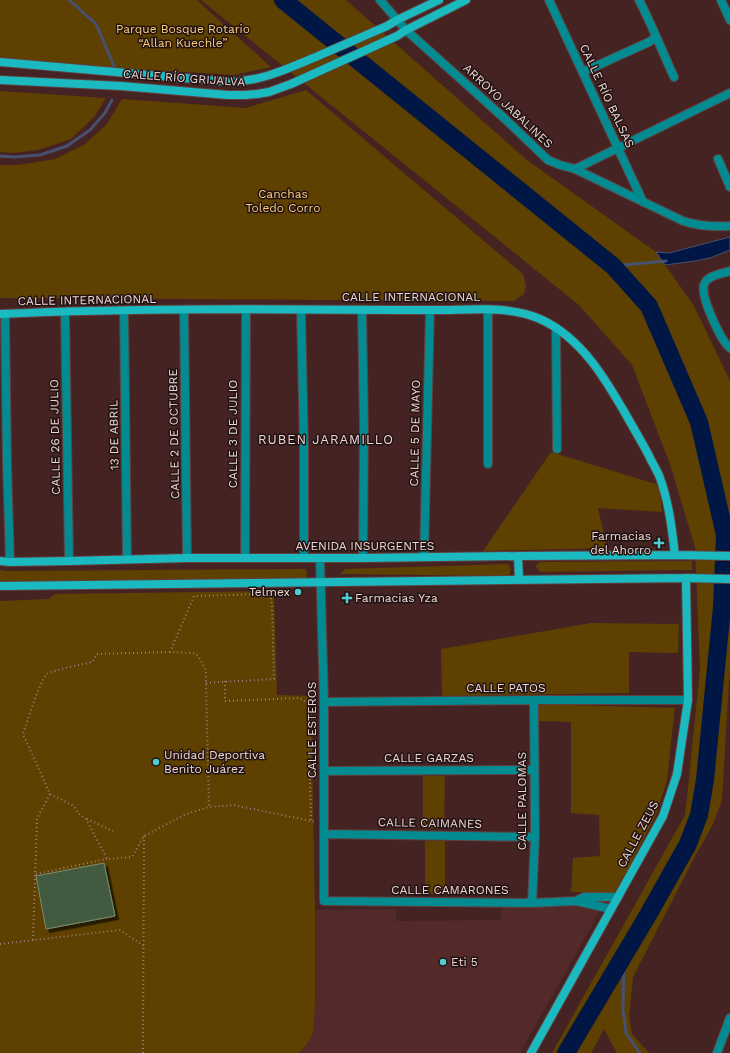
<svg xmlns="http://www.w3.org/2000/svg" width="730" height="1053" viewBox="0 0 730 1053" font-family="'Work Sans',sans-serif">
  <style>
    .built { fill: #53292a }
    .green { fill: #5e4100 }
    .water { fill: #001645; stroke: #475070 }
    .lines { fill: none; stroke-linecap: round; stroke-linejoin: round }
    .stream { stroke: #475070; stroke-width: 3 }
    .river { stroke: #001645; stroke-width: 18 }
    .building { fill: #435a3f; stroke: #768e71; filter: url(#shadow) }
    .street-casing { stroke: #60403f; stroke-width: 10 }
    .secondary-casing { stroke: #60403f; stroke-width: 10 }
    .path { stroke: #9b7e7d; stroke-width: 2; stroke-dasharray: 1 3; stroke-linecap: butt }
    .street { stroke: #028b91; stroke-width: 8 }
    .secondary { stroke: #1bbac1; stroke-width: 8 }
    .poi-dot { fill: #51ccd3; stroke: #211212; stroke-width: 1.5 }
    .labels { text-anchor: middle; stroke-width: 3; stroke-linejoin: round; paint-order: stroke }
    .park-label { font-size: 12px; fill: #fccd7c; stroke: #211212 }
    .street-label { font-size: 12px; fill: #eed6d5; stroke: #211212 }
    .poi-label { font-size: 12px; fill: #eed6d5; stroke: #211212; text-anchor: start }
    .neighbourhood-label { font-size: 13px; letter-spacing: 1px; fill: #eed6d5; stroke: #211212 }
  </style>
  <defs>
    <filter id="shadow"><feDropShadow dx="3.5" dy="3.5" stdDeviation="0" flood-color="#0009"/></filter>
  </defs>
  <rect width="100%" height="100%" fill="#452323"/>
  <!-- built -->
  <path class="built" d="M577,906L600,911L520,1053H299L307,1044L315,1003V910L396,909V921L501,920V908Z"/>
  <!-- green -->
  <path class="green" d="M0,0H197L271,67L234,75L104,67L0,58Z
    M201,0H346L527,160L656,252L694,306L730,381V675L729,682L722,800L713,824L692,862L633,977L629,1016L632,1034L649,1053H617L604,1029L591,1053H552L685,815L687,797L700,670L695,547L670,464L632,365L579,305Z
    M306,90L523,274L526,286L524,294L514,301L0,298V165H19L55,159L85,144L107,124L122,99L246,108Z
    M0,91L106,98L94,117L71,139L38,150L12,153L0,152Z
    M551,452L659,485L662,512L598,508L607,548L483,551Z
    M692,561V570L540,572L535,566L540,562Z
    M508,564L511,569L509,576L340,574L345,569Z
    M306,569L307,574L306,580L0,581V570L6,571Z
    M274,591L277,695L311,696L315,910V1003L313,1033L307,1044L299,1053H0V601L49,599L55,594Z
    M591,623L679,624L678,653L629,652V693L442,696L441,649Z
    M538,704L675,708L667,780L656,815L628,869L614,893L571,892L573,858L600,856L599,815L571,813V722L538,721Z
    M423,776H445L444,828L423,829Z
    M425,841H445V894H425Z"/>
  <!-- water -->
  <path class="water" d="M730,237V250L710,258L695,261L665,265L656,252L669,253Z"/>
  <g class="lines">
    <!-- stream -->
    <path class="stream" d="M69,0L96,24L114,66
      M0,156L14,157L40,155L67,146L90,130L105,113L112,100
      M613,266L666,261
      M624,955L623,1010L626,1033L640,1053"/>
    <!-- river -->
    <path class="river" d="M283,0L613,266L649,306L699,422L725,535L722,607L705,780L699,815L688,844L648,915L566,1053"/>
  </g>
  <!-- building -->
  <path class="building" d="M104,863L115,916L46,929L36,876Z"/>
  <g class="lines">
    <defs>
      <path id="street" d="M380,0L406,30L504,118L548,160L560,165L575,169L683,221C698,226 714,227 730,226
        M549,0L643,202
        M639,0C652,25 662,51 674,77
        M721,0L730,20
        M583,72L649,42L656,37
        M718,159L730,187
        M575,169L730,93
        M730,271C721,274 707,275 704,285C700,296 721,341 730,348
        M488,309V464
        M184,310L187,558
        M301,310L304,446V558
        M362,310L364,429L363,558
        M124,311L127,559
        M65,312L69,561
        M5,314L7,464L10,562
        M556,328L557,449
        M424,557L430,310
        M245,558L246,310
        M320,559L324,702V901L532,903L576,901L611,909
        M324,702L534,700H688
        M324,771L534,770
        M324,834L535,837
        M576,901L584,897H618
        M532,903L535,837L534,700
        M717,1053L730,1018"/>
      <path id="secondary" d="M0,62L230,82C263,81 289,68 318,56C341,46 364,36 387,26L397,20L439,0
        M0,80L121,86L228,95H245L257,94L269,92L291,84L397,36L406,30L466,0
        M0,314C132,308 265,309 397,310C415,310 433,310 451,310C480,309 513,307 540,319C585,339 610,387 633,427C639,438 646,449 651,460C654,466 658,472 660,478C669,503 672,529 675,555
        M518,556L519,580
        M0,561L10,562L69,561L187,558H363L518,556L675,555L730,556
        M0,586L686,578L730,579
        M531,1053L663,816L677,774L688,700L686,578"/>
    </defs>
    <!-- street casing -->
    <use href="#street" class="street-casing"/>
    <!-- secondary casing -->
    <use href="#secondary" class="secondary-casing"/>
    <!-- path -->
    <path class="path" d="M170,652L97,654L92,662C84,664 53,670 47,674C40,680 27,722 23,734L50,794L74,806L78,813L86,819L107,859L132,857L144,836L186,814L209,807L233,805L311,821L316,822
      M225,681V701L300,698L308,704L311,821
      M206,683L274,679L272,606L271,598L267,594L194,596L170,652L193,653L198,656L206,670V683L209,807
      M87,819L113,831
      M36,874L107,859
      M33,940L37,819L50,794
      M0,944L120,930L144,946
      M143,1053L144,836"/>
    <!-- street -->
    <use href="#street" class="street"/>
    <!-- secondary -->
    <use href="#secondary" class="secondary"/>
  </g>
  <!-- markers -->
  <g class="poi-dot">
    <path d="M657 537h4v4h4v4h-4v4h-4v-4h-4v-4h4z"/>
    <circle cx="298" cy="592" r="4"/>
    <path d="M345 592h4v4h4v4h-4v4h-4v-4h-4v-4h4z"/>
    <circle cx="156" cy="762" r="4"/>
    <circle cx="443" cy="962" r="4"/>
  </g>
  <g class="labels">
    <!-- park labels -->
    <g class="park-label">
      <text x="183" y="33">Parque Bosque Rotario<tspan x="183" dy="14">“Allan Kuechle”</tspan></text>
      <text x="283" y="198">Canchas<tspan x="283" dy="14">Toledo Corro</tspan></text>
    </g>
    <!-- street labels -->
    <g class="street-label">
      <text transform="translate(184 78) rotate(4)" y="4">CALLE RÍO GRIJALVA</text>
      <text transform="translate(607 96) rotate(65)" y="4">CALLE RÍO BALSAS</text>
      <text transform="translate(508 106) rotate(43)" y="4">ARROYO JABALINES</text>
      <text x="411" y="301">CALLE INTERNACIONAL</text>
      <text transform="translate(87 300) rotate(-1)" y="4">CALLE INTERNACIONAL</text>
      <text transform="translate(415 433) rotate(-89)" y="4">CALLE 5 DE MAYO</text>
      <text transform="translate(174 434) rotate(-91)" y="4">CALLE 2 DE OCTUBRE</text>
      <text transform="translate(233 434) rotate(-90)" y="4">CALLE 3 DE JULIO</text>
      <text transform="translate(114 435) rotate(-91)" y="4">13 DE ABRIL</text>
      <text transform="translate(55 437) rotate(-91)" y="4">CALLE 26 DE JULIO</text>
      <text x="365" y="550">AVENIDA INSURGENTES</text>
      <text x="506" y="692">CALLE PATOS</text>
      <text transform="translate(312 730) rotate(-90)" y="4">CALLE ESTEROS</text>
      <text x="429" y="762">CALLE GARZAS</text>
      <text transform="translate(522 801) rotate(-90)" y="4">CALLE PALOMAS</text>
      <text transform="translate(430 823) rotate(1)" y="4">CALLE CAIMANES</text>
      <text transform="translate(638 834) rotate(-62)" y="4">CALLE ZEUS</text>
      <text x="450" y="894">CALLE CAMARONES</text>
    </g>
    <!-- poi labels -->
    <g class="poi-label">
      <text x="651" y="540" text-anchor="end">Farmacias<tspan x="651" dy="14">del Ahorro</tspan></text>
      <text x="290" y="596" text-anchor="end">Telmex</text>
      <text x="355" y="602">Farmacias Yza</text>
      <text x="164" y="759">Unidad Deportiva<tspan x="164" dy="14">Benito Juárez</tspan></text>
      <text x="451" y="966">Eti 5</text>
    </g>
    <!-- neighbourhood labels -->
    <g class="neighbourhood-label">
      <text x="326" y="444">RUBEN JARAMILLO</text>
    </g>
  </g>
</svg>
